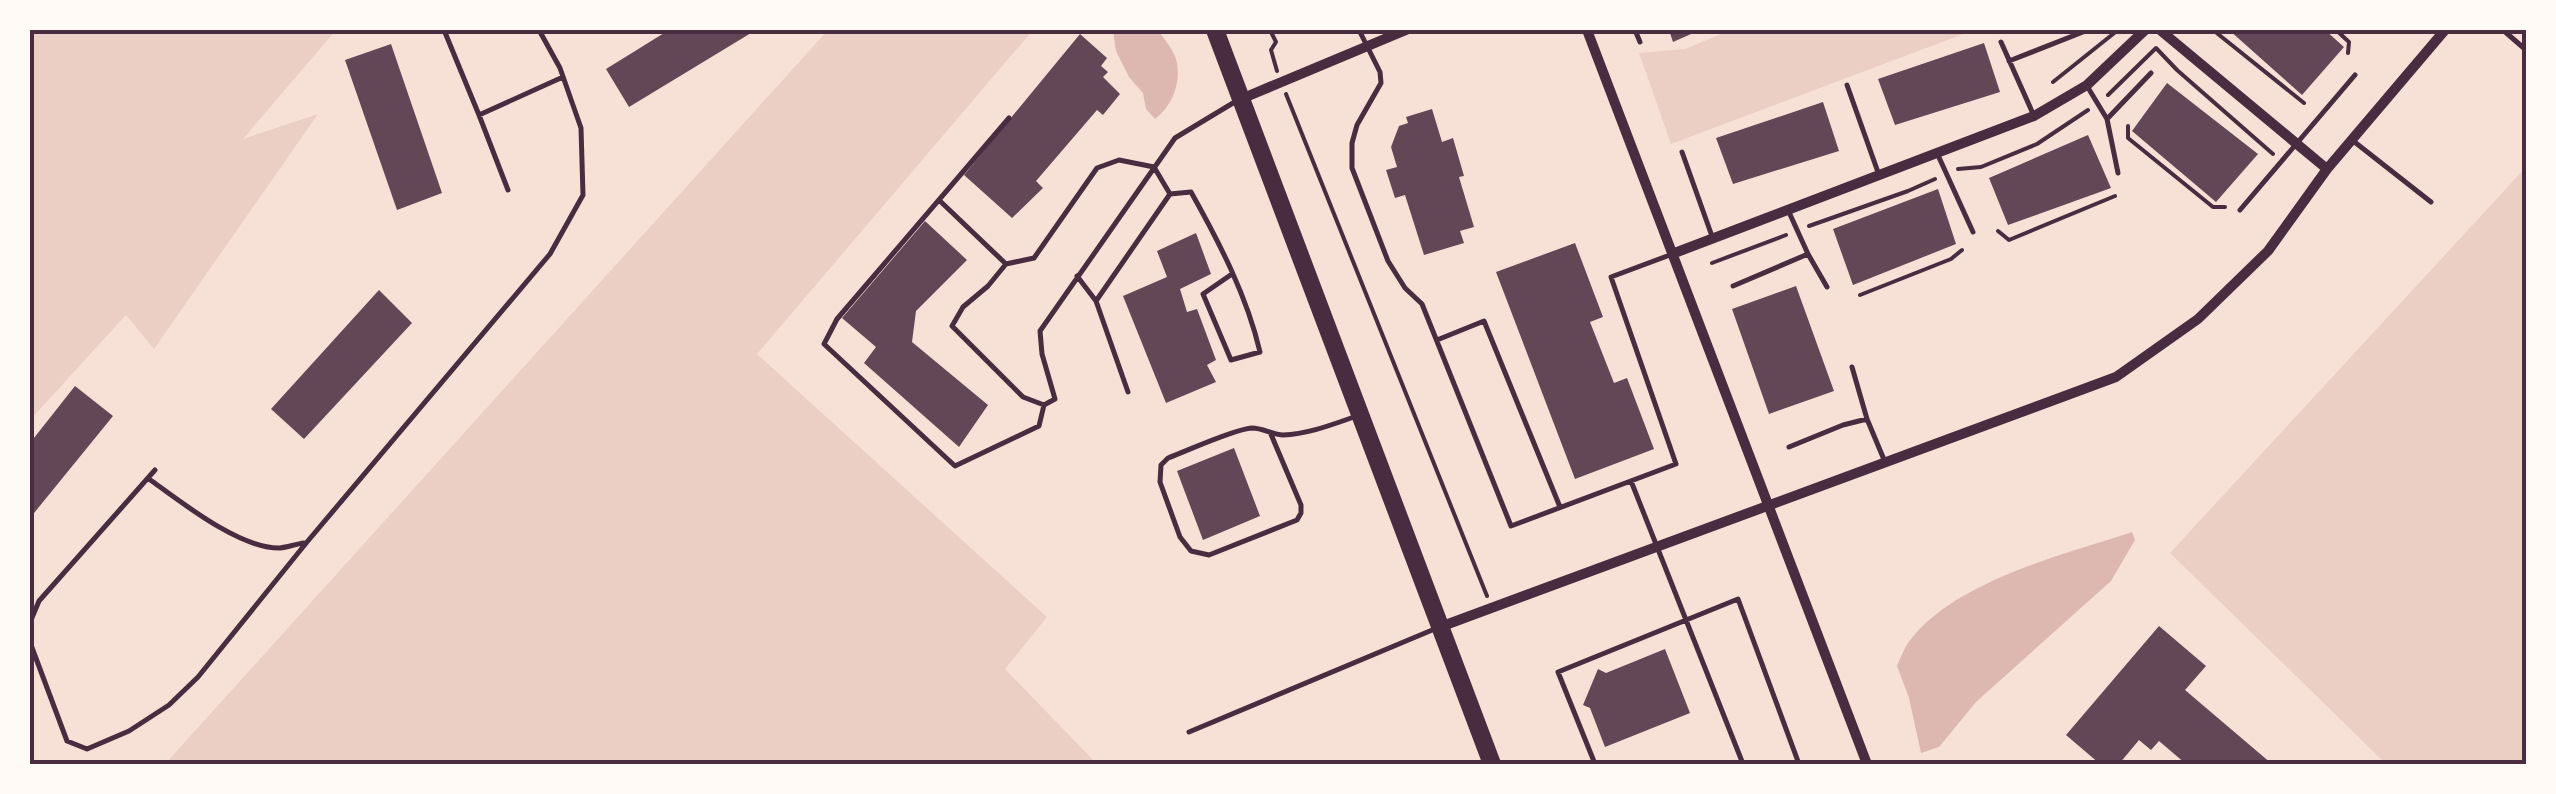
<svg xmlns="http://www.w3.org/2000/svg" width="2556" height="794" viewBox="0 0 2556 794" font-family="Figtree,sans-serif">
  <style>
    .green { fill: #ebcfc5 }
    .water { fill: #dcb8b0 }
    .building { fill: #644757 }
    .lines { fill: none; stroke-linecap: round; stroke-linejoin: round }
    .path { stroke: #4a2c40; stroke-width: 4 }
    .service { stroke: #4a2c40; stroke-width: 5 }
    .minor { stroke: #4a2c40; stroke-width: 10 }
    .primary { stroke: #4a2c40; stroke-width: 18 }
    .neatline { fill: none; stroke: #4a2c40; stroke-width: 4 }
  </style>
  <rect width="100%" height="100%" fill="#f7e1d7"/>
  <!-- green -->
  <path class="green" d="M30,30H336L243,139L318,114L154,349L126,315L30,420Z
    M828,30H1033L757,354L1047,617L1005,669L1097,764H165Z
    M1731,30H1974L1671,144L1639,53L1685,49Z
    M2526,167V764H2386L2170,553Z"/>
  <!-- water -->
  <path class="water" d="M1113,30H1158C1164,39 1173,49 1176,59C1182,81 1173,105 1155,119L1146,109L1143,93L1129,77L1116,51Z
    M2132,532L2135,540L2111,581L1976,702L1939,747L1921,753L1909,698L1897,666C1901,657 1905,646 1911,639C1958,580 2063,555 2132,532Z"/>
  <!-- building -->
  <path class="building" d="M669,30H756L629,107L606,69Z
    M1669,30H1700L1673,42Z
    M2229,30H2325L2344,47L2302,95Z
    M1080,34L1107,58L1101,66L1108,72L1103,77L1120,94L1103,115L1097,110L1036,181L1043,188L1012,218L964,175Z
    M1984,43L2000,92L1895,125L1878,79Z
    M391,44L442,193L397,210L345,60Z
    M2167,83L2258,154L2216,202L2132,131Z
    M1823,102L1839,151L1733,184L1716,138Z
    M1432,109L1442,142L1453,138L1464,176L1459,177L1474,227L1460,231L1464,243L1424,255L1405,195L1395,198L1386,170L1397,167L1391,147L1399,126L1408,123L1406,117Z
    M2088,135L2111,188L2008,225L1989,178Z
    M1938,189L1956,244L1853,285L1833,229Z
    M925,221L967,260L916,311L912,342L988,405L959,447L864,363L876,347L842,318Z
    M1196,233L1211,274L1180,289L1187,312L1197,309L1216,360L1207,365L1216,382L1166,403L1123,296L1167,277L1157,251Z
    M1575,243L1603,317L1590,322L1614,383L1627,378L1654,449L1575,479L1496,272Z
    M1796,286L1834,391L1769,414L1732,309Z
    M379,290L412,323L304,439L271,409Z
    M75,386L113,416L30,518V443Z
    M1234,448L1260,516L1203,540L1177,471Z
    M2159,626L2206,666L2185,690L2272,764H2186L2159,741L2151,750L2139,740L2119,764H2100L2066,735Z
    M1665,649L1690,713L1605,747L1590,708L1583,705L1598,669L1606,673Z"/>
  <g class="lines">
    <!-- path -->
    <path class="path" d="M1270,30L1276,42L1271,50L1277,71
      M2213,30L2304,103
      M2336,30L2349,42L2348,53
      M2053,82L2118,30
      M1286,94L1487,596
      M2108,95L2156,48L2177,70L2273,154
      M2128,126V138L2213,207H2225
      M1958,169L1981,167L2037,144L2088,110
      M1809,226L1908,191L1935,179
      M1998,231L2009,240L2115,196
      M1712,263L1786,235
      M1860,295L1951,259L1962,250"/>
    <!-- service -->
    <path class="service" d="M444,30L479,115L563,77
      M1359,30L1380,72L1381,83L1357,125L1352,143V168L1388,261L1405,288L1422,304L1511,526L1676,464L1611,277L1670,255
      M1635,30L1640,42
      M2503,30L2526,50
      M2001,42L2034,116
      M2009,61L2088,30
      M1847,85L1879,175
      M2087,86L2107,119L2151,73
      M479,115L508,190
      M1009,118L837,319L824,344L955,466L1039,426L1044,405
      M2107,119L2118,173
      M2352,140L2431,202
      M1682,152L1713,239
      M1937,153L1973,232
      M1170,194L1191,192C1219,242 1247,296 1260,352L1231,360L1203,294L1232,274
      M940,201L1006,264
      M2240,210L2355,75
      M1808,254L1827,287
      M1077,276L1096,301L1128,392
      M1733,286L1808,254L1788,210
      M1096,301L1170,194L1154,167L1119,160L1097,168L1034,258L1006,264L988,286L963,307L952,326L1023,397L1044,405L1055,399L1042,354L1040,331L1175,138L1238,100
      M1437,340L1484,321L1560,507
      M1852,367L1867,419
      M1270,432L1301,505V513L1297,520L1209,555L1191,551L1180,537L1160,482L1161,465L1168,458C1187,451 1234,429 1252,428C1263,428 1273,435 1283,435C1308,434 1331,425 1354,417
      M1789,447L1843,425L1867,419L1885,462
      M155,470L39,601L31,620V645L67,741L87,749L129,731L169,705L198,677L307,542L550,254L583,195L581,128L560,68L539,30
      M149,479C181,502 240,549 280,548C288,547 296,544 304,543
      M1631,481L1743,764
      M1189,732L1437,628
      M1595,764L1558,672L1738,599L1799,764"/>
    <!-- minor -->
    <path class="minor" d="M1587,30L1867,764
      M2160,30L2327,169
      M1241,99L1406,30
      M1672,254L2034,116L2087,85L2145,30
      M1440,627L2116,377L2198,319L2268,251L2327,169L2445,30"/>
    <!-- primary -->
    <path class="primary" d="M1215,30L1492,764"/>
  </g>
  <!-- border -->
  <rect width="2556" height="794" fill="none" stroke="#fffaf5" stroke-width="65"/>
  <rect x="32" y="32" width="2492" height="730" class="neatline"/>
</svg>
